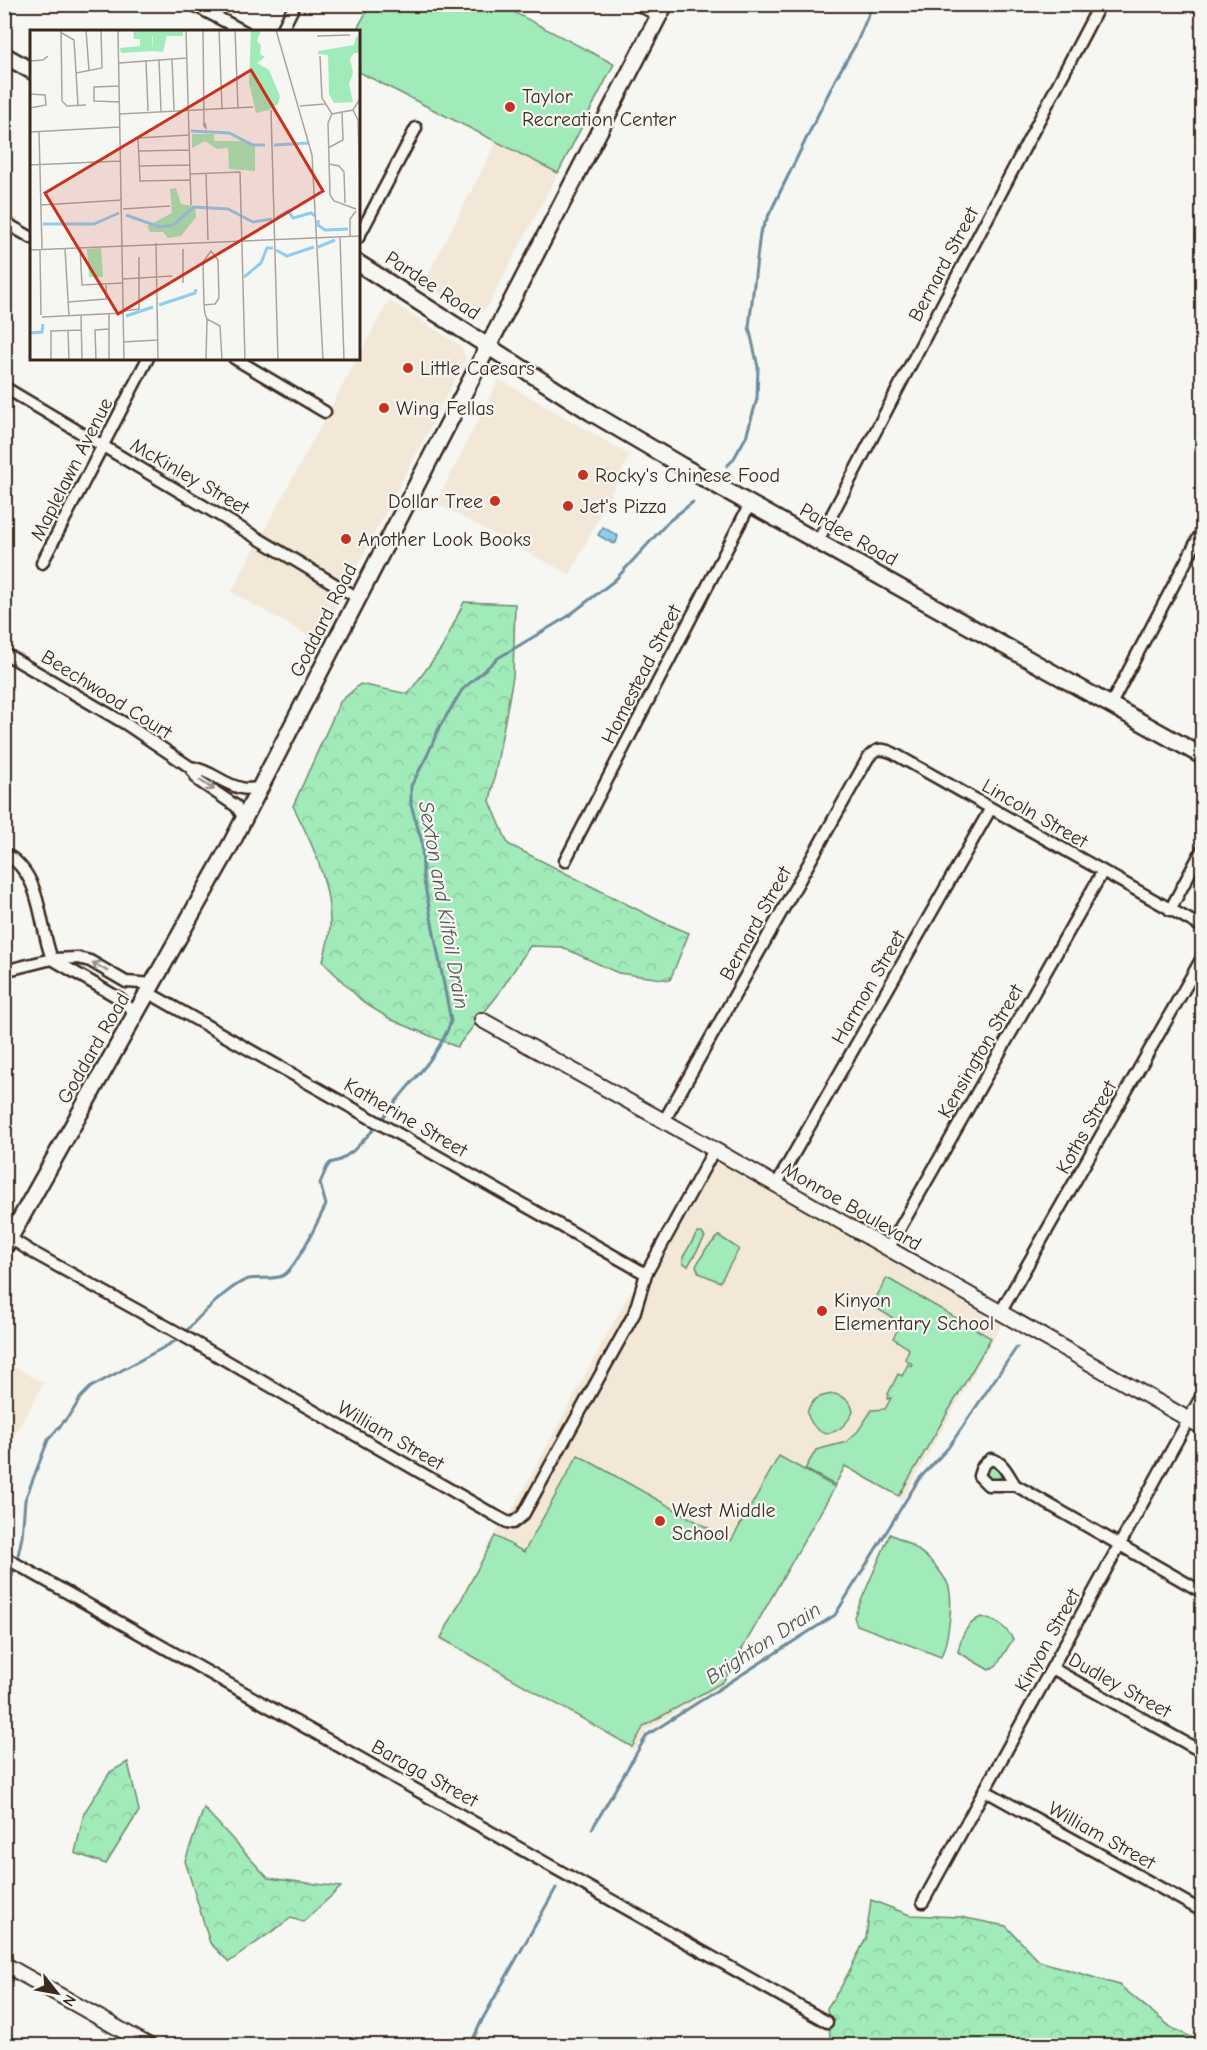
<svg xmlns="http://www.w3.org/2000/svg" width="1207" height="2050" viewBox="0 0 1207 2050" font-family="'Comic Neue',sans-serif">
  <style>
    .built { fill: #f3e8d8 }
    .green { fill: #a1eab9; stroke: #6e8a6c; stroke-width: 1.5 }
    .forest { fill: url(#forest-crowns); stroke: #6e8a6c; stroke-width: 1.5 }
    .water { fill: url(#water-ripples); stroke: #6d8c9b; stroke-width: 1.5 }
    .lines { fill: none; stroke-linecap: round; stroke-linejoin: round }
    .stream { stroke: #6d8c9b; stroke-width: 3 }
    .minor-casing { stroke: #3b2a1e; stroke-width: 15 }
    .tertiary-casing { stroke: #3b2a1e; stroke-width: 18 }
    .secondary-casing { stroke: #3b2a1e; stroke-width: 20 }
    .minor { stroke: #f6f6f2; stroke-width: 10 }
    .tertiary { stroke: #f6f6f2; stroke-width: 14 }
    .secondary { stroke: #f6f6f2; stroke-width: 15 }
    .oneway { stroke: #989088 }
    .poi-dot { fill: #c8321e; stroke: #f6f6f2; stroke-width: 2 }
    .labels { text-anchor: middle; stroke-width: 4.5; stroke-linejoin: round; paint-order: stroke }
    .poi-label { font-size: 20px; fill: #3b2a1e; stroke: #f6f6f2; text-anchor: start }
    .street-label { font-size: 20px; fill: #3b2a1e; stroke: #f6f6f2 }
    .water-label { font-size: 21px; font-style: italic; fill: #505352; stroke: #f6f6f2 }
    .inset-river { fill: none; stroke: #8ecdef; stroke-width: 3 }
    .inset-road { fill: none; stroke: #aba49d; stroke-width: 1.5 }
    .view { fill: #c8321e; fill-opacity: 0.15; stroke: #c8321e; stroke-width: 3 }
    .inset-edge { fill: none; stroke: #3b2a1e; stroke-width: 3 }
  </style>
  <defs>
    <pattern id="forest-crowns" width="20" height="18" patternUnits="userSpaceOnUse" patternTransform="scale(1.5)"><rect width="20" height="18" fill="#a1eab9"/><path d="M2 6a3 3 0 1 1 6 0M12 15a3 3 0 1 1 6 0" fill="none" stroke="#8cc99f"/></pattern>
    <pattern id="water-ripples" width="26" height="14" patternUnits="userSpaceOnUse" patternTransform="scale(1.5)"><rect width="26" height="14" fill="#8ecdef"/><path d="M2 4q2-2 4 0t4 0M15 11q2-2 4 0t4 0" fill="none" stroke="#7bb0cc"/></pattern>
  </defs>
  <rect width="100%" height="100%" fill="#f6f6f2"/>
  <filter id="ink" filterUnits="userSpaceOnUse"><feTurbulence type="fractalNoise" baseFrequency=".0167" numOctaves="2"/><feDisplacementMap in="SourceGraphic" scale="12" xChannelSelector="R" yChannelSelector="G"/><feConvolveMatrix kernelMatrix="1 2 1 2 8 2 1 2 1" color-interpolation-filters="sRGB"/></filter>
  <g filter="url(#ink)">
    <!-- built -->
    <path class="built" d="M496,143L558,173L488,306L478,315L423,284Z
      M389,300L461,346L466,359L318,641L231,592Z
      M499,379L630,455L570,575L436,503Z
      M716,1161L1002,1324L902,1500L846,1468L724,1684L648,1729L635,1750L438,1639L494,1535L514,1507L630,1292L641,1298Z
      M5,1362L44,1383L5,1453Z"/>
    <!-- green -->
    <path class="green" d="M370,5H500L614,64L558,173L359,72L358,32L356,31Z
      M697,1233H702L705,1237L688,1266L683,1263V1257Z
      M719,1236L739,1249L720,1282L699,1273L696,1266L706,1249Z
      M887,1278L991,1338L899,1496L845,1466L835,1485L805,1469L816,1450L846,1442L858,1431L872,1410L885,1409L891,1398L887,1399L888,1394L898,1374L902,1376L908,1364L911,1366L912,1364L905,1359L909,1349L893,1338L901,1323L873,1306V1303Z
      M835,1394C846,1398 851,1401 853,1412C841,1437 817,1442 807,1413C811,1398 821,1395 835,1394Z
      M578,1455L731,1541L779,1456L835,1487L723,1682L644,1726L632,1747L441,1638L495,1536L524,1552Z
      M994,1466L997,1467L1001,1476L1000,1478L992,1480L987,1475V1469Z
      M890,1534C913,1544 934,1560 947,1582C955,1598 948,1641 941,1657L857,1625L854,1617Z
      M981,1617C996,1620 1005,1626 1013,1639L997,1665L989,1670L958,1652C961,1636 966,1624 981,1617Z"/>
    <!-- forest -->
    <path class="forest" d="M464,602L515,604L513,677L490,801L508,844L660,921L689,933L670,980L618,973L562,947L530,946L497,996L457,1047L392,1020L364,1003L323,962C325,951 330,937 330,926C331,883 312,843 293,806L340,702L360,684L408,694L442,648Z
      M128,1762L139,1811L106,1864L75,1853L84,1813L110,1772Z
      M204,1808L268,1878L341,1887L303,1922L291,1918L229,1962L210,1943L185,1861Z
      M871,1900L910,1915L960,1917L1006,1926L1039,1961L1119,1985L1172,2028L1202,2042V2045H831L827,2008L841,1987L866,1938Z"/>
    <!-- water -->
    <path class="water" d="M603,527L618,536L616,543L613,544L598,535Z"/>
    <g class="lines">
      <!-- stream -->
      <path class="stream" d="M727,466L733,460L746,437L757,399L758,367L749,327L760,233L836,78L856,44L873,4
        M381,1121C404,1087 438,1060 451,1021L423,876L422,842L411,805V786L427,756L439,728L462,690L498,658L567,617L615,580L669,521L693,502
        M185,1333C196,1319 232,1283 249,1279C259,1277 272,1280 282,1276C296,1270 318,1220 326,1205L320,1183L327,1167L330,1163L340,1160L353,1151L377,1126
        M17,1560L22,1537L25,1500L48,1440L72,1412L81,1397L91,1387L181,1338
        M4,1598L15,1567
        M4,1672L10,1691L4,1706
        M592,1829L647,1735L835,1615L919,1479L948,1448L1017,1347
        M470,2046L482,2020L556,1888"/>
      <defs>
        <path id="minor" d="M192,4L245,32
          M637,4L659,16
          M4,12L8,4
          M281,32L295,4
          M4,222L32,238
          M358,238L416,128
          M234,358L325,412
          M4,387L358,598
          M818,541L1100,4
          M42,563L148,358
          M4,653L126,724L190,767
          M1111,704L1202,531
          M244,818L236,806L199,781L190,767C213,771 222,784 241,788C247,790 254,788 261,788
          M4,853C43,874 38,923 52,959L4,971
          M565,861L750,504
          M1170,910L1202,850
          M149,993L646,1274
          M137,1014L117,997L52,959L78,958L90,961L126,982L154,984
          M664,1121L868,758C876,748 882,748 893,753L1202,927
          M776,1185L991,808
          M5,1235L32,1252L173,1330L496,1516L507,1522L513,1523L523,1515L634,1314L646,1274L714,1150
          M888,1249L1103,871
          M1000,1313L1202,958
          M1015,1485H988L979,1476C981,1468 983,1464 991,1459C1004,1462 1008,1475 1015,1485L1202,1592
          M4,1557L827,2022
          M1052,1668L1202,1752
          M984,1790L1202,1911
          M923,1902L1202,1395"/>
        <path id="tertiary" d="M482,1020L664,1121L1202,1427
          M4,1964L150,2046"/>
        <path id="secondary" d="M4,55L32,71
          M358,263L592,413L682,466L1202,756
          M4,1248L231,844L665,4"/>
      </defs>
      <!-- minor casing -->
      <use href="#minor" class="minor-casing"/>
      <!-- tertiary casing -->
      <use href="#tertiary" class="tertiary-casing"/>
      <!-- secondary casing -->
      <use href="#secondary" class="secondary-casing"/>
      <!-- minor -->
      <use href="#minor" class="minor"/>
      <!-- tertiary -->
      <use href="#tertiary" class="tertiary"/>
      <!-- secondary -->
      <use href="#secondary" class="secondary"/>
    </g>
    <!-- one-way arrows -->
    <defs><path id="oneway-shaft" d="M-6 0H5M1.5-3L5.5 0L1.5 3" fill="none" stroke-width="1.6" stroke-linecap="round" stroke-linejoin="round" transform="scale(1.5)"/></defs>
    <g class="oneway">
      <use href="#oneway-shaft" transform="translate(207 785) rotate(34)"/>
      <use href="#oneway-shaft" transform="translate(100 967) rotate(-151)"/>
    </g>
  </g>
  <!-- markers -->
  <g class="poi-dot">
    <circle cx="510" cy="107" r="6"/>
    <circle cx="408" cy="368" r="6"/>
    <circle cx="384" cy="408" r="6"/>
    <circle cx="583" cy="475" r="6"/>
    <circle cx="495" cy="501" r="6"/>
    <circle cx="568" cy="506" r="6"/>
    <circle cx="346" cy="539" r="6"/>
    <circle cx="822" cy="1311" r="6"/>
    <circle cx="660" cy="1521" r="6"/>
  </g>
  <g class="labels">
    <!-- poi labels -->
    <g class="poi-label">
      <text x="522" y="103">Taylor<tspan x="522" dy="23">Recreation Center</tspan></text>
      <text x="420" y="375">Little Caesars</text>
      <text x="396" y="415">Wing Fellas</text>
      <text x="595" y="482">Rocky's Chinese Food</text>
      <text x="483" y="508" text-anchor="end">Dollar Tree</text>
      <text x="580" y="513">Jet's Pizza</text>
      <text x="358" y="546">Another Look Books</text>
      <text x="834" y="1307">Kinyon<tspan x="834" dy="23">Elementary School</tspan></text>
      <text x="672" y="1517">West Middle<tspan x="672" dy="23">School</tspan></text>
    </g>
    <!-- street labels -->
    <g class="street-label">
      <text transform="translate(943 264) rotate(-62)" y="7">Bernard Street</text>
      <text transform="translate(433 285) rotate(33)" y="7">Pardee Road</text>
      <text transform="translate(71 469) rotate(-63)" y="7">Maplelawn Avenue</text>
      <text transform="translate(190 476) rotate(30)" y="7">McKinley Street</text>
      <text transform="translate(849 534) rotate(29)" y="7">Pardee Road</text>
      <text transform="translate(323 620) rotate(-63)" y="7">Goddard Road</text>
      <text transform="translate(641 674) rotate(-63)" y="7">Homestead Street</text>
      <text transform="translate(107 694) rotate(32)" y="7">Beechwood Court</text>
      <text transform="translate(1035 813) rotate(30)" y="7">Lincoln Street</text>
      <text transform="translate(755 923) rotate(-61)" y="7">Bernard Street</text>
      <text transform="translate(868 987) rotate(-60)" y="7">Harmon Street</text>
      <text transform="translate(93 1048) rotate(-60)" y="7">Goddard Road</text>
      <text transform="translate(980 1051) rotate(-60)" y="7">Kensington Street</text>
      <text transform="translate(406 1117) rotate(30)" y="7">Katherine Street</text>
      <text transform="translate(1086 1127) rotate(-61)" y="7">Koths Street</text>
      <text transform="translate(852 1206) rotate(30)" y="7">Monroe Boulevard</text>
      <text transform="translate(391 1435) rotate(30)" y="7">William Street</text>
      <text transform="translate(1047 1640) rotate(-61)" y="7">Kinyon Street</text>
      <text transform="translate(1120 1685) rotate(29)" y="7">Dudley Street</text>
      <text transform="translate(425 1773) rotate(29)" y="7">Baraga Street</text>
      <text transform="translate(1102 1835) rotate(29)" y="7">William Street</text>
    </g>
    <!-- water labels -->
    <g class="water-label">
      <text transform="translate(444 905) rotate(80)" y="7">Sexton and Kilfoil Drain</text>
      <text transform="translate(763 1643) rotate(-33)" y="7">Brighton Drain</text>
    </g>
  </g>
  <!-- overview -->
  <g transform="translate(30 30)">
    <rect width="330" height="330" fill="#f6f6f2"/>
    <path d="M103,0H153V6H122L123,21L91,23L90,18L110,16V9H104ZM162,104H184V111H213L225,116V141L199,139L198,118L187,119L175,111L162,118ZM71,218L73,247H59L57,219Z" fill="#a1eab9"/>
    <path d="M221,0H231L227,11L231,15L230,24L235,27L227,33L239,40L250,66L248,74L239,80L226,83L219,53ZM123,5H137L133,22L123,21ZM330,6V23H324L320,29L323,43L319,54L323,72L304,73L299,64L298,25L288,24V21L324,15L326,7ZM146,158L151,174L165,176L166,187L151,206L138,208L133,202H120L117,196L142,183L140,159Z" fill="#a1eab9"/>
    <path class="inset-river" d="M161,101L199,103L223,115H235M244,115L279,113M96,185L130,197L143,195L164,177L198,179L223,192L242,189M246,188L258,181L263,188L281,183L285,186M288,190V195L295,200L318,199M13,194H64L89,183M288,217L305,210M246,220L257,226L284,217M214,247L231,233L237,218H243M129,275L165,263L166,259M96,286L123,277M0,303L12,302L13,294"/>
    <path class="inset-road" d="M31,0L32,71L37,76L56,75M56,0L59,41M88,0L94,330M156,0L161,175M173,0L174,96L176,98L175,93M189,0L192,78M205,0L208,78M246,0L282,125L293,330M30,2L44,10L48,75M287,6L320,5M290,26L292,68L302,84M129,29L131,81M142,29L144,80M116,30L118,81M0,31L13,30L18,26M89,33L157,28M46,43L72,38L71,0M89,56L64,57V71L90,72M0,64L15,65L16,75L0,78M270,76L295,74M241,80L248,330M323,80L328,90L330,160M90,84L223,77M9,101L12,219M0,102L90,97M159,105L108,108L110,151L160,150M298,118L313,110L312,82M109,121L159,120M299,134L309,136L314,142L315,173M0,135L91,131M109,136L160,135M176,143L178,210M160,144L210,142L215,330M11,175L92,170M93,179L140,176M326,179L304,171L300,165L298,93L302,84L323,80L330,69M320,206V189L326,181M310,207L314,330M126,213L128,330M50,217L52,255L93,253M35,219L39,286M0,220L330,206M10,220L11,285M93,249L142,246M153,253V219M38,272L76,269V254M174,275L185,274L189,268L188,230L181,221L173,232L174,275L175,284L177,289L176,330M94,281L109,279V227M79,284V330M51,285L52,330M12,287L93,283M177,289L190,296L192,330M38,300L39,330M93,312L127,310M21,330V301L52,300M66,330L65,300L79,299"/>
    <path class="view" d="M221,40L293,161L88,284L15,163Z"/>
    <rect width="330" height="330" class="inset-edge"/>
  </g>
  <!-- margin -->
  <rect width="1207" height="2050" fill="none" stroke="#f6f6f2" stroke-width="24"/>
  <rect x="12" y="12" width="1183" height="2026" fill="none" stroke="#3b2a1e" stroke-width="2" filter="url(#ink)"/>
  <!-- north arrow -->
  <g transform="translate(57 1993) rotate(121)" stroke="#f6f6f2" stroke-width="4.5" paint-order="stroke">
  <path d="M0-4.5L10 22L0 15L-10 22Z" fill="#3b2a1e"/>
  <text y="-9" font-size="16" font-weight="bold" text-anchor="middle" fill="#3b2a1e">N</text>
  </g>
</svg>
